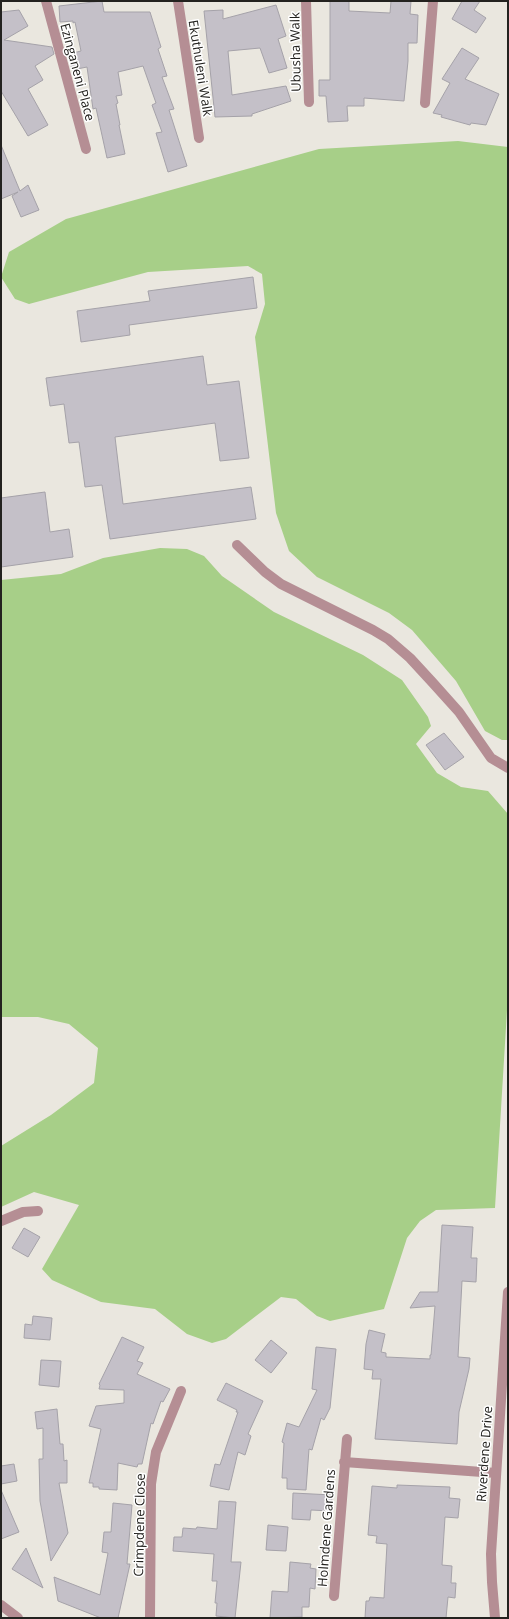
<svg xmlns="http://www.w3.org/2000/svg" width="509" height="1619" viewBox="0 0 509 1619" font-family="'Open Sans',sans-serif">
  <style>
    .green { fill: #a7cf88 }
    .building { fill: #c4c0c8; stroke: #a5a2a9 }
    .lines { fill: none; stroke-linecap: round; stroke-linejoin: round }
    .lane { stroke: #b58e94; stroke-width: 10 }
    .street { stroke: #b58e94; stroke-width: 10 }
    .labels { text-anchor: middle; stroke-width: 3; stroke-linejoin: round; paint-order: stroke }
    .street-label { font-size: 13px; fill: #23221f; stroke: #fff }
  </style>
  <rect width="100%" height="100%" fill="#eae7df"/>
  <!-- green -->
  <path class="green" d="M458,141L508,147V740H502L485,731L456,681L412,630L389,613L317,577L289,551L276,513L255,337L265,304L262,274L248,266L148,272L29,304L15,299L1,277L9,252L66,219L319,149Z
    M160,548L187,549L204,556L222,576L274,612L363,655L402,680L428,717L431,726L416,744L437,773L461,787L488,791L508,814V994L495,1208L436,1210L420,1221L407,1238L384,1309L330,1321L317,1316L296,1299L281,1297L226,1339L212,1343L187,1334L155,1309L101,1302L52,1280L42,1269L79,1205L34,1192L1,1207V1146L51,1115L94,1083L98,1048L69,1024L38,1017H1V580L61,574L103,558Z"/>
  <!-- building -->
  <path class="building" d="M102,1L104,12H150L161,47L158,49L167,76L162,77L174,109L169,110L187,166L168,172L156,133L162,132L152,105L156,103L143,66L118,72L122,95L116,96L118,103L116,104L120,125H119L125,154L107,158L96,108L93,109L87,67L72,70L69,54L81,51L75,22L73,23V21L60,22L59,6Z
    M330,1H349V11L390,13L391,1H411L410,14L418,15L417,43H408V61L404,101L364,98V106H347L348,121L328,122L326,96H319V80H330Z
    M462,1H480L474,10L486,18L476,33L452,19Z
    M276,5L286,36L278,39L287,68L269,73L260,48L228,51L232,95L286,86L291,101L252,114V116L215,117L204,11L223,10V19Z
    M19,10L28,26L4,40L52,47L54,54L35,66L43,80L28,89L48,125L28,136L1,91V12Z
    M462,48L479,58L465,79L499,94L486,125L471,123L470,125L441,117L442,115L433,113L450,83L442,79Z
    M1,145L20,191L28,185L39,210L21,217L12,196L18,192L1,199Z
    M253,277L257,308L129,325L130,335L81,342L77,311L150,301L148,291Z
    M203,356L207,385L239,381L249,458L220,461L215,423L115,437L123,504L251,487L256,519L110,539L102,485L85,487L79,442L69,443L64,404L50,406L46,378Z
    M45,492L50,532L69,529L73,557L1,567V498Z
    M444,733L464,757L445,770L426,745Z
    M442,1225L473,1227L471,1258H477L476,1282L462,1281L458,1357L470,1358L469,1369L459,1412L457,1444L375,1439L381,1379H372L373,1370L364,1369L366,1344L369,1330L385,1334L381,1352L386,1353V1357L430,1359V1355H431L435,1306L410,1308L420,1292H438Z
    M24,1228L40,1237L28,1257L12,1248Z
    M33,1316L52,1318L50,1340L24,1338L25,1324L32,1325Z
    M122,1337L144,1347L137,1361L143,1363L137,1374L170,1389L163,1402L161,1401L153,1424L151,1423L142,1464H138L137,1467L118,1463L117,1490L99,1489V1487H93V1483H89L101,1429L89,1426L96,1406L124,1403V1390L99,1389L100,1385L99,1384Z
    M271,1340L287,1353L271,1373L255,1360Z
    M316,1347L336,1349L330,1408L324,1420L321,1418L312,1450L309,1449L306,1490L287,1489V1478H282L284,1443L282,1442L287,1423L299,1427L317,1390L312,1389Z
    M41,1360L61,1361L59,1387L39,1385Z
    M226,1383L263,1401L248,1434L251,1436L245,1455L238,1452L229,1490L210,1486L215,1464L220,1465L238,1412H236L237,1410L217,1400Z
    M57,1409L60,1444H63L64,1461L67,1460V1483H59L68,1533L51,1561L40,1501L39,1459H43V1428L37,1429L35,1412Z
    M14,1464L17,1481L1,1484V1466Z
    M397,1485L450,1487L449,1498L460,1499L458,1518L445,1517L442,1565L452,1566L451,1583H456L455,1598L448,1597L446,1618H365L366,1601H369L370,1597L384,1598L387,1544L376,1543L377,1536L368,1535L372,1486L397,1488Z
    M1,1490L19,1532L1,1539Z
    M293,1493L332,1495L331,1511L311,1510L310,1520L292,1519Z
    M219,1501L236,1502L231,1562H241L235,1618L216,1616L217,1603H215L217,1581H212L214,1554L173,1551L174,1537H182L183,1528L196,1529L197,1527L217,1529Z
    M113,1503L132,1505L127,1564H130L118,1618H101L58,1601L54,1577L100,1595L108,1553L102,1552L104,1532H111Z
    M268,1525L288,1527L286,1551L266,1550Z
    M26,1548L43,1588L12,1569Z
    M290,1562L311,1564L310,1568L316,1569L315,1589L310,1588L309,1607H302V1617L270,1618L272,1591L288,1592Z"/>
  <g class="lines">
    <!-- lane -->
    <path class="lane" d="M237,545L265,572L281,584L373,630L388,639L410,658L433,683L459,712L491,758L508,768"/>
    <!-- street -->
    <path class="street" d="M46,1L86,149
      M178,1L199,138
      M306,1L309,102
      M425,103L433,1
      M1,1221L23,1212L38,1211
      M344,1462L496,1473
      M334,1596L347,1439
      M1,1605L18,1618
      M150,1618L151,1484L156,1452L181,1391
      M495,1618L492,1582L491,1554L508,1292"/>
  </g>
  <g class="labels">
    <!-- street labels -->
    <g class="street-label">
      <text transform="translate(295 52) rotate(-91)" y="5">Ubusha Walk</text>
      <text transform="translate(201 68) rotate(81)" y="5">Ekuthuleni Walk</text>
      <text transform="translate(78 72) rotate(75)" y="5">Ezinganeni Place</text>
      <text transform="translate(484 1454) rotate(-86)" y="5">Riverdene Drive</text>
      <text transform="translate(139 1525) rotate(-89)" y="5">Crimpdene Close</text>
      <text transform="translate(326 1528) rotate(-86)" y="5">Holmdene Gardens</text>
    </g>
  </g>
  <!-- border -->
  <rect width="509" height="1619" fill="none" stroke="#23221f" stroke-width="4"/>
</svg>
